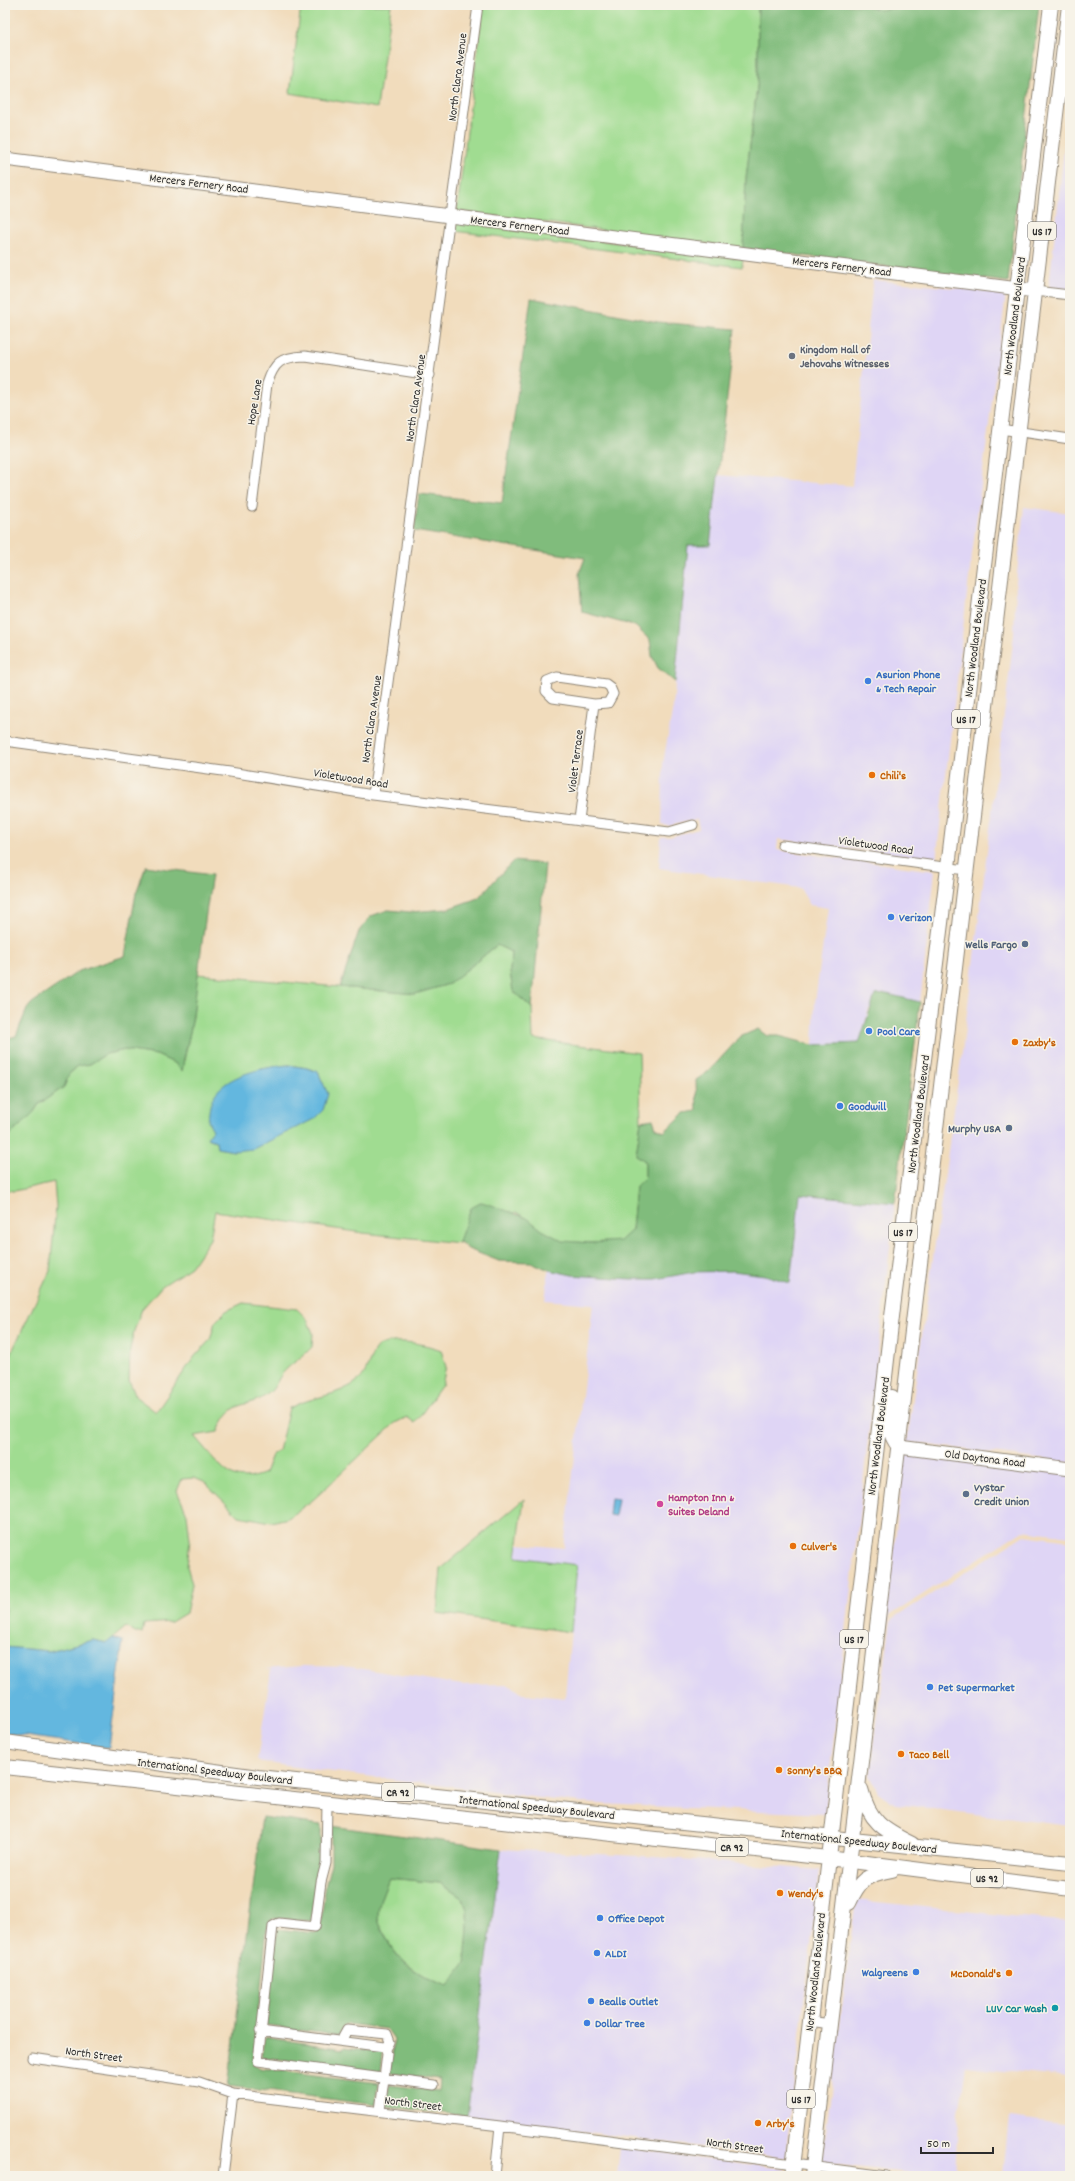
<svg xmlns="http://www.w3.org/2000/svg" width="1075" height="2181" viewBox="0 0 1075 2181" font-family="Dekko,sans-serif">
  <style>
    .built { fill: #dfd5f5 }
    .green { fill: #a0dc91; stroke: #66845e; fill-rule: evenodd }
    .forest { fill: #80bc7b; stroke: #567453; fill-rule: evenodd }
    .water { fill: #63b7df; stroke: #477185 }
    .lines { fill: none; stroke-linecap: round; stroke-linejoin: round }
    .street-casing { stroke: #8e8474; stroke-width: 11 }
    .secondary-casing { stroke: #8e8474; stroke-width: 15 }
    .primary-casing { stroke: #8e8474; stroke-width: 16 }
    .street { stroke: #fff; stroke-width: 9 }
    .secondary { stroke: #fff; stroke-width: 13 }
    .primary { stroke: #fff; stroke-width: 14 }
    .worship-dot { fill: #6b7280; stroke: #f7f3e8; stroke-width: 1.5 }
    .shop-dot { fill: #3f7fe0; stroke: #f7f3e8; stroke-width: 1.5 }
    .food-dot { fill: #e8710a; stroke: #f7f3e8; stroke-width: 1.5 }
    .service-dot { fill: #5c6f8a; stroke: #f7f3e8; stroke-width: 1.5 }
    .hotel-dot { fill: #d1479c; stroke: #f7f3e8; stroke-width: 1.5 }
    .culture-dot { fill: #0f9aa8; stroke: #f7f3e8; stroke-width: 1.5 }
    .labels { text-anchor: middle; stroke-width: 3; stroke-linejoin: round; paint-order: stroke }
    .shield { fill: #f7f3e8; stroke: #686764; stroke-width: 1 }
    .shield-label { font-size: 11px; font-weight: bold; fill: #2b2b2b }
    .street-label { font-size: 12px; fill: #2b2b2b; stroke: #f7f3e8 }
    .worship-label { font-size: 12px; font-weight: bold; fill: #5b616d; stroke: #f7f3e8; text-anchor: start }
    .shop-label { font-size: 12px; font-weight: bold; fill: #366cbe; stroke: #f7f3e8; text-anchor: start }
    .food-label { font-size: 12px; font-weight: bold; fill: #c56008; stroke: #f7f3e8; text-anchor: start }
    .service-label { font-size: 12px; font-weight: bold; fill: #4e5e75; stroke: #f7f3e8; text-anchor: end }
    .hotel-label { font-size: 12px; font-weight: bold; fill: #b23c85; stroke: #f7f3e8; text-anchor: start }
    .culture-label { font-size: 12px; font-weight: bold; fill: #0d838f; stroke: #f7f3e8; text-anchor: end }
  </style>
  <rect width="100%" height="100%" fill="#f7f3e8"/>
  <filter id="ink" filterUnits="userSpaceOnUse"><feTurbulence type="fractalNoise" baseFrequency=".025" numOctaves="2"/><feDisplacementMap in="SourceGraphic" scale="8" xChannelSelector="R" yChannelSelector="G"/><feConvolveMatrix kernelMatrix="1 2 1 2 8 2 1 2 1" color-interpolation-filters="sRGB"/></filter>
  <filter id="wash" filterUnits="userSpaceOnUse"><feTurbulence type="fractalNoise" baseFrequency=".012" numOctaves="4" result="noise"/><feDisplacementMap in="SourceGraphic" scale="16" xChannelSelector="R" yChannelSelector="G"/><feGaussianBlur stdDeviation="0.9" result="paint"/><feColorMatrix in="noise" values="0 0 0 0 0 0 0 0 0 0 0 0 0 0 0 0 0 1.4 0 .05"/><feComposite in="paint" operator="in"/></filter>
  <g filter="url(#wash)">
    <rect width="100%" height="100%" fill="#f1dcbc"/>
    <!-- built -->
    <path class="built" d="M1070,95V290L1049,287Z
      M873,280L1006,293L968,585L936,860L778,839L777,850L935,871L920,1002L887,994L869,1009L859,1043L813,1045L815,1002L828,908L810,905L800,888L659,868L661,837H670L699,829L697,819L669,826L662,825L663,764L673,707L688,545H710L718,475L852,486Z
      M1024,507L1070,513V1463L907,1442L962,1053L1014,635L1016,583Z
      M800,1194L895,1203L825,1814L580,1803L287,1766L257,1761L271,1670L266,1669L303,1666L351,1667L462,1685L507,1684L524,1694L565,1698L577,1565L516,1557L518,1544L564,1548L593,1304L545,1300L549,1270L572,1275L631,1279H656L694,1272L733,1271L765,1275L790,1283Z
      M905,1453L1070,1474V1536L1023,1530L889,1616L883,1647Z
      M1024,1535L1070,1541V1826L895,1804L878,1792L870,1775L891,1620Z
      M501,1849L636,1856L640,1858L641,1856L668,1858L820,1870L785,2158L467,2116Z
      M856,1900L1070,1922V2078L966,2067L958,2119L955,2176H934L822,2163Z
      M1009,2117L1070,2125V2176H1003Z
      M620,2147L784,2169L783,2176H617Z"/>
    <!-- green -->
    <path class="green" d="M301,5H391L377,108L290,93Z
      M483,5H758V79L746,179L743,248L457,211Z
      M862,5H916L880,10Z
      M455,222L743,259L742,267L454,231Z
      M497,945L511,952L510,972L513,991L532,1008L533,1039L639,1053L641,1121L636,1155L645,1161V1177L636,1186L632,1230C629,1233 624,1239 620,1241C615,1243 569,1243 562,1241C545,1236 532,1220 516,1212L459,1241L460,1243L363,1233L215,1211L210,1239L191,1267L162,1286L142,1309L134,1331L130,1349L129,1380L136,1397L156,1412L195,1356L210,1340L215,1322L226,1311L243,1303L297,1309L307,1319L313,1333L312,1347C303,1357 290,1364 282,1374C278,1379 276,1385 272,1390C251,1412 233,1393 218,1432L194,1436C204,1447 221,1470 234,1476C244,1480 256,1477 265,1473L272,1455L279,1451L289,1408C312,1396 338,1397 359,1380C367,1374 369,1359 375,1350C385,1335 426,1344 441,1350L446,1367L442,1385L415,1423L407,1417L395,1423L314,1499L288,1518L271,1522L239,1516L204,1482L194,1478L182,1479L177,1491L187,1514L190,1540L187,1566L192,1584L186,1613L171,1622L144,1624L142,1633H135L126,1627L107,1643L93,1640L49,1651L5,1647V1387H7L9,1358L50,1271L56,1206L54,1182L14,1191L5,1190V1140L33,1113L39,1104L64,1087L69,1074L78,1066L90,1064L106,1054L125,1050L157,1055L176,1064L182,1071L193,1017L197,974L415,994L449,984ZM289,1065L307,1068L318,1072C328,1093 330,1101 314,1119L234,1151L217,1148L216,1141L207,1138L259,1069Z
      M524,1499L516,1557L577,1565L571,1632L437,1613L441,1569Z
      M389,1878L440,1883L462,1898L467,1909L468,1930L466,1962L448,1986C420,1977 393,1959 383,1930C381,1926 378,1921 378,1916C378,1902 384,1890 389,1878Z"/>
    <!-- forest -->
    <path class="forest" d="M758,5H862L880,10L916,5H1039L1008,282L743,248L746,179L758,79Z
      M531,298L658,322L735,329L710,545H688L675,682L658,668L652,656L650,640L635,626L582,612L579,574L585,558L414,531L419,494L502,503Z
      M513,861L545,864L532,1008L513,991L510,972L511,952L497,945L449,984L415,994L340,987L359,931L371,916L388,910L411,912L447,909L478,898Z
      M146,866L212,875C204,922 199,968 193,1015C191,1034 184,1052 182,1072L176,1064L157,1055L125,1050L106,1054L90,1064L78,1066L69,1074L64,1087L39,1104L33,1113L5,1140V1039L16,1036L27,1009L32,1003L79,971L125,956L136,893Z
      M887,994L920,1002L895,1203L800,1194L790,1283L765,1275L733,1271L694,1272L656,1279H631L572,1275L549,1270L531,1262L499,1261L468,1249L459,1241L471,1208L482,1202L527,1218L542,1230L563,1241L591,1243L620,1241L632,1230L636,1186L645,1177V1161L636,1155L641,1121L653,1119L656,1128L664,1132L685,1113L697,1111L696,1080L709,1071L740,1037L758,1029L767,1036H779L813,1045L859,1043L875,995Z
      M262,1817L321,1825V1862L316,1881L311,1921L275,1918L270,1921L267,1928L253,2063L260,2068L379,2083L376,2105L228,2086Z
      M331,1826L501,1849L467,2116L386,2106L389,2085L438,2091L439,2080L390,2073L394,2039L387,2029L348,2024L343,2027L339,2035L266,2026L277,1929L315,1933L320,1928L326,1883L331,1863ZM389,1878L440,1883L462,1898L467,1909L468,1930L465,1962L448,1986C419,1977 393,1959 383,1931C381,1926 378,1921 378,1916C378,1903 384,1890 389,1878Z
      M264,2037L343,2049L344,2047L380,2052L382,2053L380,2072L262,2057Z"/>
    <!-- water -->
    <path class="water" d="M288,1065L307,1068L318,1072L328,1094L323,1110L314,1119L253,1149L234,1151L217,1148L216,1141L207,1138L213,1130L208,1121C209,1114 209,1106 212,1100C222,1075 265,1067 288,1065Z
      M611,1498L618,1499L615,1516L609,1515Z
      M113,1638L123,1641L109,1748L5,1733V1647L49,1651L93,1640L107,1643Z"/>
  </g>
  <g filter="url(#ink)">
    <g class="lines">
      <defs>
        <path id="street" d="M1035,291L1070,295
          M1000,429L1070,439
          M252,507L267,384C274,362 281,357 305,356L430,375
          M5,741L230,772L373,795L669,832L693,825
          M373,795L478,5
          M579,821L594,704L608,703L613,694L610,687L606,684L557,677L547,681L546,691L553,698L594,704
          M782,845L966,870
          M327,1803L326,1863L321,1882L315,1927L279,1923L273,1926L258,2061L434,2085
          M810,2021L830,2024
          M260,2031L385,2047L387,2054L380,2111
          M341,2041L347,2030L387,2034L390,2042L386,2049
          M32,2058L199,2082L233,2094L500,2126L887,2176
          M223,2176L233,2094
          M495,2176L500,2126"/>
        <path id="secondary" d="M5,159L1035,291
          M899,1447L1070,1469"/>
        <path id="primary" d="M892,1397C890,1418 885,1430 899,1447
          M5,1742L258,1777L1070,1863
          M5,1767L828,1858L1070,1889
          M861,1789C869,1821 883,1830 912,1844
          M849,1903C860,1879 866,1875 892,1870
          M792,2176L893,1308L948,867L1051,5
          M812,2176L1069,5"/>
      </defs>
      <!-- street casing -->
      <use href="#street" class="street-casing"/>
      <!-- secondary casing -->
      <use href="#secondary" class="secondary-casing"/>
      <!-- primary casing -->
      <use href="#primary" class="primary-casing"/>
      <!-- street -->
      <use href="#street" class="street"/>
      <!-- secondary -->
      <use href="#secondary" class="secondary"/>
      <!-- primary -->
      <use href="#primary" class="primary"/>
    </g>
  </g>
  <!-- markers -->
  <circle class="worship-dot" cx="792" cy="356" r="4"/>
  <g class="shop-dot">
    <circle cx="868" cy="681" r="4"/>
    <circle cx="891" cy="917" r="4"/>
    <circle cx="869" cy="1031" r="4"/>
    <circle cx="840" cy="1106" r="4"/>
    <circle cx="930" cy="1687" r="4"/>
    <circle cx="600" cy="1918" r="4"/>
    <circle cx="597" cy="1953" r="4"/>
    <circle cx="916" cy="1972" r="4"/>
    <circle cx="591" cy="2001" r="4"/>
    <circle cx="587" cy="2023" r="4"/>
  </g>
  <g class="food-dot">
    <circle cx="872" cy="775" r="4"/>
    <circle cx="1015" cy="1042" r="4"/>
    <circle cx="793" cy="1546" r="4"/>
    <circle cx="901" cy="1754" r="4"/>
    <circle cx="779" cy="1770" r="4"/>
    <circle cx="780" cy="1893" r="4"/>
    <circle cx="1009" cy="1973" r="4"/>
    <circle cx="758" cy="2123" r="4"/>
  </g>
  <g class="service-dot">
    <circle cx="1025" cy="944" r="4"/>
    <circle cx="1009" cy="1128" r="4"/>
    <circle cx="966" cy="1494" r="4"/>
  </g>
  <circle class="hotel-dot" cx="660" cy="1504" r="4"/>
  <circle class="culture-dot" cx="1055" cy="2008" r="4"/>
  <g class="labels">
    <!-- shield labels -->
    <g class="shield">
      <rect x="1028" y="222" width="28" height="18" rx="3"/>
      <rect x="952" y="710" width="28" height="18" rx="3"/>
      <rect x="889" y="1223" width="28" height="18" rx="3"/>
      <rect x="840" y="1630" width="28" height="18" rx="3"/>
      <rect x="382" y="1783" width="32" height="18" rx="3"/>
      <rect x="716" y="1838" width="32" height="18" rx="3"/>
      <rect x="971" y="1869" width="32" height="18" rx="3"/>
      <rect x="787" y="2090" width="28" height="18" rx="3"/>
    </g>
    <g class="shield-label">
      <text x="1042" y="235">US 17</text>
      <text x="966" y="723">US 17</text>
      <text x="903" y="1236">US 17</text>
      <text x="854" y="1643">US 17</text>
      <text x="398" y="1796">CR 92</text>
      <text x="732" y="1851">CR 92</text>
      <text x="987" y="1882">US 92</text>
      <text x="801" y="2103">US 17</text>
    </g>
    <!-- street labels -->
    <g class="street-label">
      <text transform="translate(457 77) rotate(-83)" y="4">North Clara Avenue</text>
      <text transform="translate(199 183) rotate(7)" y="4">Mercers Fernery Road</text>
      <text transform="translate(520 225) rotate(7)" y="4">Mercers Fernery Road</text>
      <text transform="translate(842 266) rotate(7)" y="4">Mercers Fernery Road</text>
      <text transform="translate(1014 316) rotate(-83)" y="4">North Woodland Boulevard</text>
      <text transform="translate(415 398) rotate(-82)" y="4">North Clara Avenue</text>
      <text transform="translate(254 402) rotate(-81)" y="4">Hope Lane</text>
      <text transform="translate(975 638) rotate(-83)" y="4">North Woodland Boulevard</text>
      <text transform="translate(371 719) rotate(-82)" y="4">North Clara Avenue</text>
      <text transform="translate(575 761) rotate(-83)" y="4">Violet Terrace</text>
      <text transform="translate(351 778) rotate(9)" y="4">Violetwood Road</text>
      <text transform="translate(876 845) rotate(8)" y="4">Violetwood Road</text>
      <text transform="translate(918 1114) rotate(-83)" y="4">North Woodland Boulevard</text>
      <text transform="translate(878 1436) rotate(-83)" y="4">North Woodland Boulevard</text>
      <text transform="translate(985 1458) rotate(7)" y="4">Old Daytona Road</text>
      <text transform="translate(215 1771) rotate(7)" y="4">International Speedway Boulevard</text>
      <text transform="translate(537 1807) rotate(6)" y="4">International Speedway Boulevard</text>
      <text transform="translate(859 1841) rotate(6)" y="4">International Speedway Boulevard</text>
      <text transform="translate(815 1972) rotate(-84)" y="4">North Woodland Boulevard</text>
      <text transform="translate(94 2054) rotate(8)" y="4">North Street</text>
      <text transform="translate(413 2103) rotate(7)" y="4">North Street</text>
      <text transform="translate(735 2145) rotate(8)" y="4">North Street</text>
    </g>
    <!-- worship labels -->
    <g class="worship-label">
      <text x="800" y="353">Kingdom Hall of<tspan x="800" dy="14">Jehovahs Witnesses</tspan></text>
    </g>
    <!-- shop labels -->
    <g class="shop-label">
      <text x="876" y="678">Asurion Phone<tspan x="876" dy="14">&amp; Tech Repair</tspan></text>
      <text x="899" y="921">Verizon</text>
      <text x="877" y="1035">Pool Care</text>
      <text x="848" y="1110">Goodwill</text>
      <text x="938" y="1691">Pet Supermarket</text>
      <text x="608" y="1922">Office Depot</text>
      <text x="605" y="1957">ALDI</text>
      <text x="908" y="1976" text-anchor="end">Walgreens</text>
      <text x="599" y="2005">Bealls Outlet</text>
      <text x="595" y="2027">Dollar Tree</text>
    </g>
    <!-- food labels -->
    <g class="food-label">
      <text x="880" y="779">Chili's</text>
      <text x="1023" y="1046">Zaxby's</text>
      <text x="801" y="1550">Culver's</text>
      <text x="909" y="1758">Taco Bell</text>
      <text x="787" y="1774">Sonny's BBQ</text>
      <text x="788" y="1897">Wendy's</text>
      <text x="1001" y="1977" text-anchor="end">McDonald's</text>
      <text x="766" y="2127">Arby's</text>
    </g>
    <!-- service labels -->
    <g class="service-label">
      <text x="1017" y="948">Wells Fargo</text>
      <text x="1001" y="1132">Murphy USA</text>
      <text x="974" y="1491" text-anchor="start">VyStar<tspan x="974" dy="14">Credit Union</tspan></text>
    </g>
    <!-- hotel labels -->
    <g class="hotel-label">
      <text x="668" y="1501">Hampton Inn &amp;<tspan x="668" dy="14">Suites Deland</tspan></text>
    </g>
    <!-- culture labels -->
    <g class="culture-label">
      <text x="1047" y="2012">LUV Car Wash</text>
    </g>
  </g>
  <!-- margin -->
  <rect width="1075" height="2181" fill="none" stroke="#f7f3e8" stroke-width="20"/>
  <!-- scale -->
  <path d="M921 2147v6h72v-6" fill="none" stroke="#2b2b2b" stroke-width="2"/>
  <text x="927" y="2147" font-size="12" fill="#2b2b2b" stroke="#f7f3e8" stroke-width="3" paint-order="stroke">50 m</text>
</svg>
